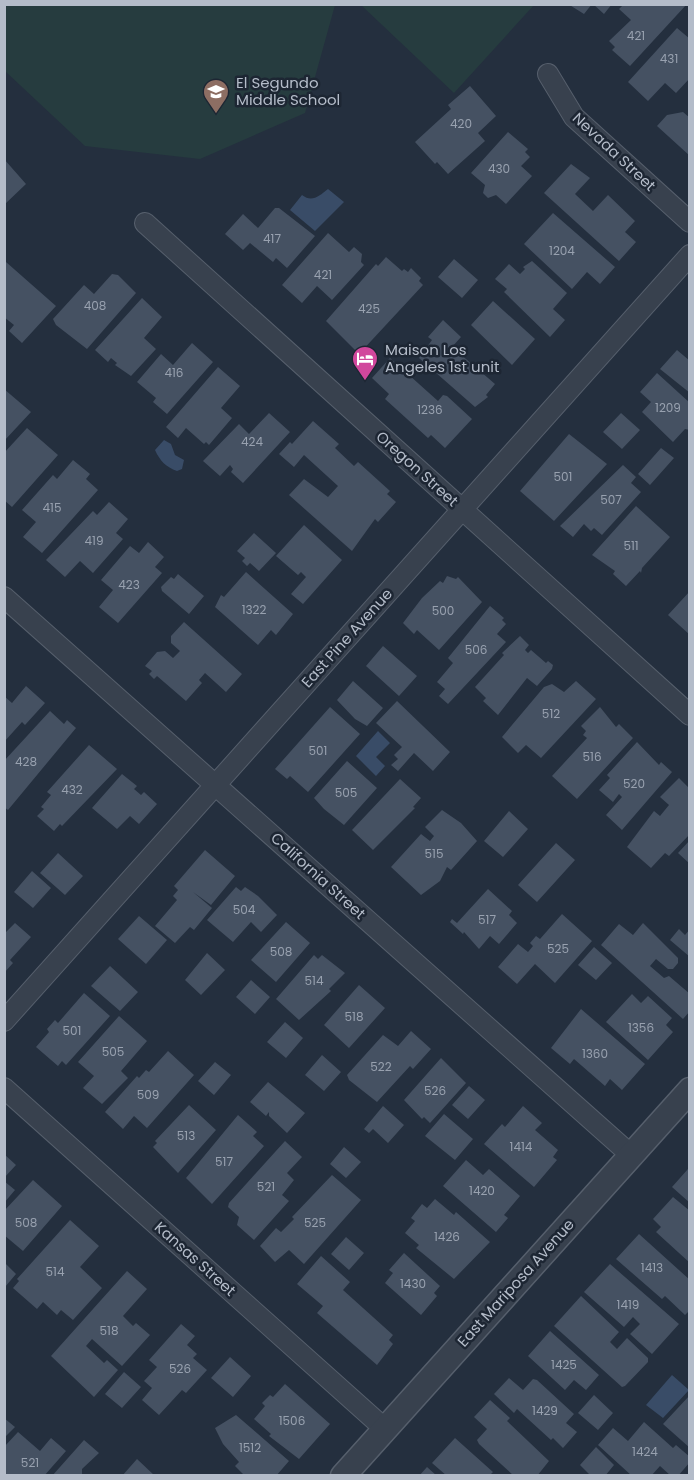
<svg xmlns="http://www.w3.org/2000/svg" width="694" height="1480" viewBox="0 0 694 1480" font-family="Poppins,sans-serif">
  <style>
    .green { fill: #263c3f }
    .water { fill: #394c67 }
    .building { fill: #455162 }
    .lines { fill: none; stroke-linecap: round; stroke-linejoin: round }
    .minor-casing { stroke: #565f6c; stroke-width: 22 }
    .tertiary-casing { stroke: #565f6c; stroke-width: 27 }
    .minor { stroke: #38414e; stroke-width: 20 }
    .tertiary { stroke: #38414e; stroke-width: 24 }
    .labels { text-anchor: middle; stroke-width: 5; stroke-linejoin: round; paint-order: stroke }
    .number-label { font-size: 12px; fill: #98a1af }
    .poi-label { font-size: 15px; fill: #b4bcc9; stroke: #1d2633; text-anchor: start }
    .street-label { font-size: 15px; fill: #b4bcc9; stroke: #1d2633 }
  </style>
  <rect width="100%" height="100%" fill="#242f3e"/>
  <!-- green -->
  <path class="green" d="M4,5L5,4L335,5L305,113L200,159L85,146L5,71Z
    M361,5H534L454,93Z"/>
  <!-- water -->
  <path class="water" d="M328,189L344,202L315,231L290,210L302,195C312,203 319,196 328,189Z
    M164,440L171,444L175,455L184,460L182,469L177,471C166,467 160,461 155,450Z
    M378,731L390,743L376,757L385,766L376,776L356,756Z
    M672,1375L689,1390L663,1418L646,1405Z"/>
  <!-- building -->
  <path class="building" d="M568,4H592L584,14Z
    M593,4H612L604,14Z
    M624,4H687L630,66L612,50L615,47L609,41L631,20L619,9Z
    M677,28L690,39V78L676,93L665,83L648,101L628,82Z
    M470,86L496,116L478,133L485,141L448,174L437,162L435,164L415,142L451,109L448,105Z
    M683,112L690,118V156L657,126L667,115Z
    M508,132L528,149L525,152L530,157L521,166L532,176L506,204L496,195L488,198L483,193L485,185L471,173Z
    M4,159L26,184L4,205Z
    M571,164L590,178L575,194L593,211L608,195L635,221L625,232L636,242L619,261L544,193Z
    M275,208H279L315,236L287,268L276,258L273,262L250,243L243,250L225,234L243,214L258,228Z
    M553,213L615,267L600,284L587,272L572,289L524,244Z
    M328,233L349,252L354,247L362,254L361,262L364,265L332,300L317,286L302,303L282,285Z
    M386,257L402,271L404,269L408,272L411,268L421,278L419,281L423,285L359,354L326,321L376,264L378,266Z
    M454,259L478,280L462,298L438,277Z
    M532,261L567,293L553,309L565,320L550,337L504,292L507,289L495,279L509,264L520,274L525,269L523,267Z
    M6,262L56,306L22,343L9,331L14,325L4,317Z
    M112,274L118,275L136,293L87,349L56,325L53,319L84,285L94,294Z
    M142,298L162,317L144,338L156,349L131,376L115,365L117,363L111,358L108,362L95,350Z
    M493,301L535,339L512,365L471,325Z
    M443,320L461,337L452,347L495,384L486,395L488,397L475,407L419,358L432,340L428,337Z
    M192,343L213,362L167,414L153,402L156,398L137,382L161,354L173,365Z
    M677,350L690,361V393L660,369Z
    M390,358L438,401L443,395L447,396L472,419L445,448L431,435L428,438L385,399L389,394L372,378Z
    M218,367L240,386L221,408L232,418L209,445L206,442L204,444L186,428L178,438L166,427Z
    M657,373L690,403V430L685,429L673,442L642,412L651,402L640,392Z
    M4,389L31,412L4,441Z
    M269,413L290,432L243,483L231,472L233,469L230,465L220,476L203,461L239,424L249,434Z
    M621,413L640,430L622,449L603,432Z
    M313,421L339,444L335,448L354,466L358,462L390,491L387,494L396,502L378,522L375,519L352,551L289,495L304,479L328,497L338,486L304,455L294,467L279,454L290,442L292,444Z
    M27,428L58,455L12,507L4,500V453Z
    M569,434L607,464L554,521L520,491Z
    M661,448L674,458L650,485L638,474Z
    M73,460L90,474L86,479L98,490L42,553L23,537L36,522L22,510L53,475L57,479Z
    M623,465L636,477L631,483L641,492L602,535L594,528L591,531L584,524L573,537L560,526Z
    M109,502L128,519L116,533L123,539L93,573L80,561L65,577L46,560L93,511L97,515Z
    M636,506L670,537L642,568L641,573L640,571L626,586L613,574L615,571L592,555Z
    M304,525L342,560L303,604L291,594L306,577L301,572L298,575L276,556Z
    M254,533L276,553L259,571L250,563L247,566L242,561L245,558L237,551Z
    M148,542L164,557L155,567L162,573L118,623L99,607L113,590L101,580L130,546L139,553Z
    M246,572L293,614L276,635L271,630L258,645L215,607L221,595L224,597Z
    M178,574L204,596L189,614L162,591L161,587L171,577L174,579Z
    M447,576L456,579L458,577L482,602L439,650L417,630L414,634L403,623L422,598L440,581L443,583Z
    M690,591V635L668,615Z
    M490,606L504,618L502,620L506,624L497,634L506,642L448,704L439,696L445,689L437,682L453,663L448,658Z
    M184,622L242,674L226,692L205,673L199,680L202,683L186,701L157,676L154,679L149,674L152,671L145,666L157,652L165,651L173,658L180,651L171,643V636Z
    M520,636L529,645L525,650L528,653L531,650L546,663L548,661L553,665L552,669L537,686L527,678L498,715L483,701L486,698L475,687L504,655L502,653Z
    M383,646L417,676L399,696L366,666Z
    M353,681L383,708L367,726L355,719L337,700Z
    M576,681L596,699L541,758L526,745L518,753L502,737L544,687L552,684L564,692Z
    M26,686L45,703L25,725L22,722L4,742V696L12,703Z
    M397,701L450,752L433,771L414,753L398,771L391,765L398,759L394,755L402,747L376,723Z
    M330,707L360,734L308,792L290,776L287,779L275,769Z
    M600,707L616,727L619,724L633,738L577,799L552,776L587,738L583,735L586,731L581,726Z
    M50,711L64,724L67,720L76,728L8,810L4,807V761Z
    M637,742L659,765L661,762L672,772L622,830L606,815L622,797L619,794L613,802L599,790L610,778L607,775Z
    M89,745L117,769L62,826L60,824L54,831L37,816L44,809L41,807L51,795L47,792Z
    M347,761L377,788L344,825L324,809L314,798Z
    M122,774L137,786L134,789L141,795L144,792L157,804L139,824L130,816L117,829L92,808Z
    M679,778L689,788L690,834L669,856L665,853L651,868L627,847L654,811L660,816L669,805L660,797Z
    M400,779L421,798L413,807L415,808L373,850L352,830Z
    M442,810L461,823L477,841L451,870L447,867L440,881L421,895L391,867L421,834L430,841L434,836L425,827Z
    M509,811L528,829L503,857L484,841Z
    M690,840V864L678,853Z
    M556,843L575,860L537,902L518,885Z
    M205,850L235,876L211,905L193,892L212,908L194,930L190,927L175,943L155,926L177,900L173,896L178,890L174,886Z
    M58,853L83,876L65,895L40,873Z
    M32,871L51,888L33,908L14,892Z
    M236,887L241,891L245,887L258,896L277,915L261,932L251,922L233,942L207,920Z
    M488,889L512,911L509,915L517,923L499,944L490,936L479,949L464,932L463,934L450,922L452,919L457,923Z
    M562,914L592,941L555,983L535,964L517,984L498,967L518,944L528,952L533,946L530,943L536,936L540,939Z
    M139,916L167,940L146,964L118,939Z
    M286,922L310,943L276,982L251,960Z
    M15,923L31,937L10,960L13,963L4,973V934Z
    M643,923L678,958V963L673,969H668L656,959L650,966L664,978L669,976L690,994V1011L683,1019L601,945L619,924L633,935Z
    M679,929L685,935L690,929V957L670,940Z
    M594,947L612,963L596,980L578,965Z
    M207,953L225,970L201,995L185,980Z
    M314,955L318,959L322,955L345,973L329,989L331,991L299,1020L276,999Z
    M110,966L138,992L120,1011L91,986Z
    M251,980L270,997L255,1014L236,997Z
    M359,985L385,1008L349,1048L324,1025Z
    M84,993L110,1016L66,1065L62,1061L58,1066L36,1047L49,1032L47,1029L55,1020L58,1023Z
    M632,994L641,1003L648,996L672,1018L666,1025L673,1032L648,1060L606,1022Z
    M581,1009L645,1064L622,1090L610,1079L605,1086L574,1059L570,1064L551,1048Z
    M119,1016L147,1041L121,1071L128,1078L102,1104L83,1088L94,1076L78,1062Z
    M285,1022L303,1038L286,1058L267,1042Z
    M411,1031L431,1049L413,1069L410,1066L377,1102L349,1080L347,1075L383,1035L398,1046Z
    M168,1051L194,1075L147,1128L134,1116L123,1129L105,1112L137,1076L139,1078L146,1070L149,1072Z
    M322,1055L341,1072L324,1091L305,1075Z
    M441,1058L466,1083L430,1123L424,1117L422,1119L404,1100Z
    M215,1062L231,1075L214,1095L198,1081Z
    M268,1082L305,1113L287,1133L269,1116V1112L266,1116L250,1102Z
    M469,1086L485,1100L468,1119L452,1105Z
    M189,1105L216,1130L178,1173L153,1147L157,1143L155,1141Z
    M383,1106L404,1125L388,1143L373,1129L369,1133L364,1129Z
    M523,1106L542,1123L535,1130L558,1150L553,1157L557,1160L534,1187L484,1144L502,1124L505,1127Z
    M444,1114L473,1139L455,1160L425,1136Z
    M238,1115L257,1132L253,1136L264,1146L212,1204L186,1178Z
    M285,1141L302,1157L287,1173L294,1180L282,1195L289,1201L254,1240L237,1225L239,1217L228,1207L229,1203Z
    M344,1147L361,1162L346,1178L330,1164Z
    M4,1154L16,1165L4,1178Z
    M466,1160L483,1175L489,1169L520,1196L504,1215L508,1218L496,1232L443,1186Z
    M688,1169L690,1170V1203L672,1187Z
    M332,1175L361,1200L304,1264L289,1250L275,1262L260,1246L276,1228L281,1232L294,1219L292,1217Z
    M33,1180L62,1206L23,1251L4,1235V1211Z
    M4,1181L15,1190L4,1203Z
    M673,1197L690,1211V1263L656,1232L661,1227L653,1219Z
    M435,1199L454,1215L456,1212L490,1242L454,1279L416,1248L419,1245L405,1233L415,1221L411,1218L422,1204L427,1208Z
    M70,1220L99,1246L80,1267L102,1288L73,1320L61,1310L57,1315L43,1302L37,1309L13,1288L19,1281L17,1279Z
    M639,1234L690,1280V1310L685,1315L665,1296L662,1299L616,1259Z
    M346,1237L364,1253L349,1270L331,1254Z
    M404,1253L440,1286L434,1293L437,1296L421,1315L385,1283L393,1273L389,1270Z
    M321,1256L350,1282L343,1290L393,1335L389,1340L393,1344L377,1365L317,1313L323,1306L297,1284Z
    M5,1263L16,1274L5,1287Z
    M610,1264L679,1324L652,1354L630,1334L640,1324L633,1317L624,1327L584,1292Z
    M127,1271L147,1289L123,1316L133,1326L136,1323L150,1335L122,1366L92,1339L86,1346L104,1363L107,1360L118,1370L94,1397L51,1356Z
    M581,1296L619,1332L610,1342L617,1349L627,1338L648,1358V1362L625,1386L622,1387L554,1326Z
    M181,1324L195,1336L187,1345L197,1354L193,1358L207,1370L186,1393L182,1390L159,1415L142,1400L152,1388L144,1381L157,1367L149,1360Z
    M550,1331L599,1375L586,1390L574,1380L565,1390L528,1356Z
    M230,1357L251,1376L233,1397L211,1378Z
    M124,1372L141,1387L122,1408L105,1394Z
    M509,1378L523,1390L533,1379L537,1380L574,1414L566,1423L577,1432L563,1448L553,1438L551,1440L517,1409L514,1413L494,1394Z
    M285,1384L330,1424L299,1459L269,1436L271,1434L254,1419L265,1406L262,1403L270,1395L273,1397Z
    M594,1395L613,1413L598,1430L578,1413Z
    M690,1395V1448L663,1424Z
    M490,1400L510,1418L507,1421L549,1461L537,1476H514L479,1444L477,1440L487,1429L474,1417Z
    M236,1415L289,1461L276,1476H245L235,1466L239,1462L223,1444L215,1428Z
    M4,1418L15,1427L4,1438Z
    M644,1422L673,1448L676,1445L690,1457V1462L678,1476H671L660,1466L651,1476H632L598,1445L613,1428L628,1441Z
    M18,1432L40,1451L51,1438L66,1451L44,1476H4V1447Z
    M455,1438L493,1472L489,1476H447L432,1463Z
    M84,1440L99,1453L82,1469V1476H52Z
    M596,1447L614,1465L605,1476H591L580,1465Z
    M137,1459L155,1476H122Z
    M427,1467L437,1476H419Z"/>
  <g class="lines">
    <defs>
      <path id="minor" d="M548,74L574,117L690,222
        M145,223L690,715
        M4,597L631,1155
        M4,1021L690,255
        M4,1088L385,1429"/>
      <path id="tertiary" d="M343,1476L690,1090"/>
    </defs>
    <!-- minor casing -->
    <use href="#minor" class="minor-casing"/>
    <!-- tertiary casing -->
    <use href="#tertiary" class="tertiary-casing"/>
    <!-- minor -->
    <use href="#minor" class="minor"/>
    <!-- tertiary -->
    <use href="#tertiary" class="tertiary"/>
  </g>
  <!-- icons -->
  <defs>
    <symbol id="school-pin" viewBox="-11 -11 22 30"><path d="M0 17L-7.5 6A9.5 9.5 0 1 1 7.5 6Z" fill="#8d6e63" stroke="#1d2633"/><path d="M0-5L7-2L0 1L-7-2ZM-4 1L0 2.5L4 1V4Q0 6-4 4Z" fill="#fff"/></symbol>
    <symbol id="hotel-pin" viewBox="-11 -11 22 30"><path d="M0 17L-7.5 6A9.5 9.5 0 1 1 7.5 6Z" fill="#d1479c" stroke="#1d2633"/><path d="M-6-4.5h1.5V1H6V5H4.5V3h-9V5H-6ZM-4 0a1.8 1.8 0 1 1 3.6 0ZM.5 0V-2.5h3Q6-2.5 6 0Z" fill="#fff"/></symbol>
  </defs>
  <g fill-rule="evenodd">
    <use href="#school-pin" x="201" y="77" width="30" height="40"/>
    <use href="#hotel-pin" x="350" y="344" width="30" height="40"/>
  </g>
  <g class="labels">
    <!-- number labels -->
    <g class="number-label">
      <text x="636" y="40">421</text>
      <text x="669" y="63">431</text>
      <text x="461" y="128">420</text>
      <text x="499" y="173">430</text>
      <text x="272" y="243">417</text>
      <text x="562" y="255">1204</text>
      <text x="323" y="279">421</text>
      <text x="95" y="310">408</text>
      <text x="369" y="313">425</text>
      <text x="174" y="377">416</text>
      <text x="668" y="412">1209</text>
      <text x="430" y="414">1236</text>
      <text x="252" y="446">424</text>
      <text x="563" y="481">501</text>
      <text x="611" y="504">507</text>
      <text x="52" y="512">415</text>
      <text x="94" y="545">419</text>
      <text x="631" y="550">511</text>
      <text x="129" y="589">423</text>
      <text x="254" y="614">1322</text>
      <text x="443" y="615">500</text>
      <text x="476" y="654">506</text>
      <text x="551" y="718">512</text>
      <text x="318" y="755">501</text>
      <text x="592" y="761">516</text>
      <text x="26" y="766">428</text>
      <text x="634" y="788">520</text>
      <text x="72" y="794">432</text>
      <text x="346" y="797">505</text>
      <text x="434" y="858">515</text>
      <text x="244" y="914">504</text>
      <text x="487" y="924">517</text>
      <text x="558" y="953">525</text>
      <text x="281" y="956">508</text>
      <text x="314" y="985">514</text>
      <text x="354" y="1021">518</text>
      <text x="641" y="1032">1356</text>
      <text x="72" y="1035">501</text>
      <text x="113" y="1056">505</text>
      <text x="595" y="1058">1360</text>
      <text x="381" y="1071">522</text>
      <text x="435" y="1095">526</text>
      <text x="148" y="1099">509</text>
      <text x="186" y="1140">513</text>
      <text x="521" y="1151">1414</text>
      <text x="224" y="1166">517</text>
      <text x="266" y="1191">521</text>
      <text x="482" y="1195">1420</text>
      <text x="26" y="1227">508</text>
      <text x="315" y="1227">525</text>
      <text x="447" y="1241">1426</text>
      <text x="652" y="1272">1413</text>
      <text x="55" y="1276">514</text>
      <text x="413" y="1288">1430</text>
      <text x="628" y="1309">1419</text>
      <text x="109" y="1335">518</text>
      <text x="564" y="1369">1425</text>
      <text x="180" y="1373">526</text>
      <text x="545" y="1415">1429</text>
      <text x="292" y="1425">1506</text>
      <text x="250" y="1452">1512</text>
      <text x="645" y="1456">1424</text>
      <text x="30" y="1467">521</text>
    </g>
    <!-- poi labels -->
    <g class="poi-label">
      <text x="236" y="88">El Segundo<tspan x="236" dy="17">Middle School</tspan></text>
      <text x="385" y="355">Maison Los<tspan x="385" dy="17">Angeles 1st unit</tspan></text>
    </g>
    <!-- street labels -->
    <g class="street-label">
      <text transform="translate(614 152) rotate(43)" y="5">Nevada Street</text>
      <text transform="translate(417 469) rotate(42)" y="5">Oregon Street</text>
      <text transform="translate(347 638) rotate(-48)" y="5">East Pine Avenue</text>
      <text transform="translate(318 876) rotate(42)" y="5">California Street</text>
      <text transform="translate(195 1259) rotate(42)" y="5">Kansas Street</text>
      <text transform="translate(516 1283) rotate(-48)" y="5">East Mariposa Avenue</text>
    </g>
  </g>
  <!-- border -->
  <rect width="694" height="1480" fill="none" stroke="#b4bcc9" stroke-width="12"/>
</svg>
